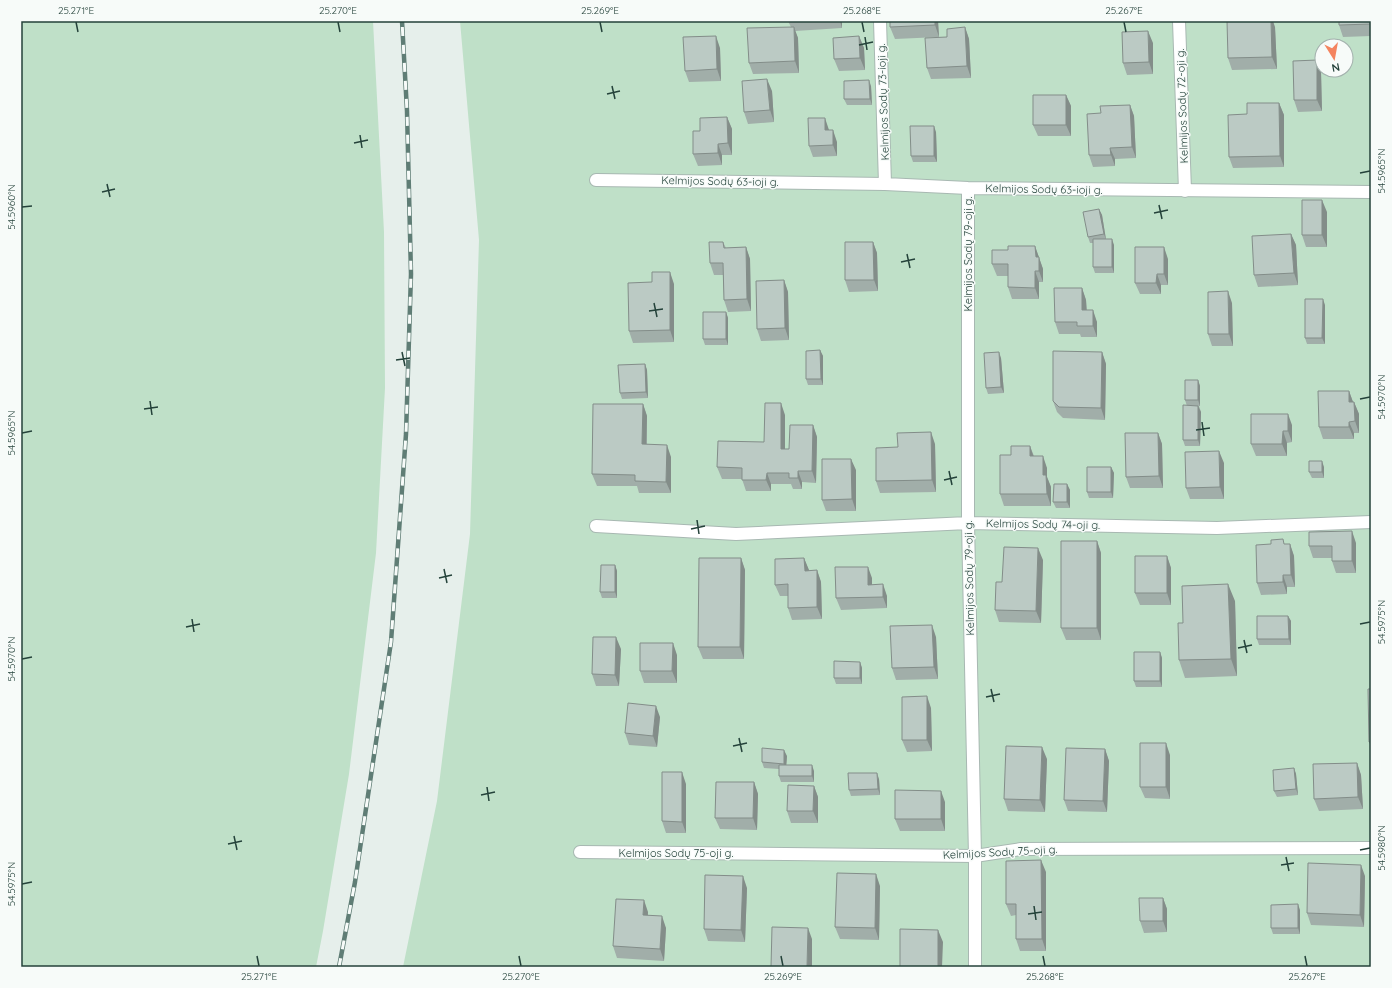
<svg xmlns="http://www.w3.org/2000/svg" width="1392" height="988" viewBox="0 0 1392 988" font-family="Quicksand,sans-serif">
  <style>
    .green { fill: #bfe0c8; fill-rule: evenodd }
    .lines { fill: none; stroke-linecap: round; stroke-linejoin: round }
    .minor-casing { stroke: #a8b8b2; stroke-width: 14 }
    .minor { stroke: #fff; stroke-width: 12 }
    .rail-casing { stroke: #5f7d75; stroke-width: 4.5 }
    .rail { stroke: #f7fbf9; stroke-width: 3; stroke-dasharray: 9; stroke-linecap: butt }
    .wall { fill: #a1aea9 }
    .shaded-wall { fill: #838d89 }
    .building { fill: #bbcac4; stroke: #838d89 }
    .ticks { fill: none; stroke: #24423a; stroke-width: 1.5 }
    .labels { text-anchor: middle; stroke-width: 3; stroke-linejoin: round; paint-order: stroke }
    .street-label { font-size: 11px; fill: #24423a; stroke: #f7fbf9 }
    .neatline { fill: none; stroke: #24423a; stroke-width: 1.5 }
    .ticks-label { font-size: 10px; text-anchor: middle; fill: #24423a }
  </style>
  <rect width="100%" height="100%" fill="#e6efeb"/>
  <!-- green -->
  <path class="green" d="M21,21H373L384,232L385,388L376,553L349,774L323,931L316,967H21Z
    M460,21H1371V967H403L437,801L470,534L479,240ZM1322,46H1346V70H1322Z"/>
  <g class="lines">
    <defs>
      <path id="minor" d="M880,21L885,184
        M1179,21L1185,191
        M596,180L885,184L968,188L1371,192
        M968,188V523L975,856V967
        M596,526L736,534L968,523L1217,528L1371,522
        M580,852L975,856L1021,849L1371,848"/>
    </defs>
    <!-- minor casing -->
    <use href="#minor" class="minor-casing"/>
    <!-- minor -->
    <use href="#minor" class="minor"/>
    <defs>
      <path id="rail" d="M339,967L355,882L391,642L406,434L411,274L407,111L402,21"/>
    </defs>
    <!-- rail casing -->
    <use href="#rail" class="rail-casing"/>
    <!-- rail -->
    <use href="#rail" class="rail"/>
  </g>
  <!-- wall -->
  <path class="wall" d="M788,21H842V28L795,31L798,38L799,73L753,74L749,63L791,27Z
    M890,21H938L939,37L895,39L890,27Z
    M1371,21V36L1343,37L1339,25Z
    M965,27L969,39L971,78L931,79L927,68L947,37Z
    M1275,27L1277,69L1232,70L1228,58Z
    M859,36L864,48L865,70L839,71L834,59Z
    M1153,43V74L1127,75L1123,63Z
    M720,48L721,81L689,82L685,71Z
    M1317,60L1321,72L1322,111L1298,112L1294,100Z
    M871,86L872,105H847L844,99Z
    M772,91L774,122L748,124L744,112Z
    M1066,95L1071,106V136H1038L1033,125Z
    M1279,103L1284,115V167L1233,168L1229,157Z
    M1130,105L1134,116L1136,158L1115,159V166L1093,167L1089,155L1101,113Z
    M727,117L732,129V155H722V165L698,166L693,154L700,131Z
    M936,132L937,162H913L911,156Z
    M837,142V156L813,157L809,146Z
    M1099,209L1102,215L1106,239L1114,245V273H1095L1093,267V243H1090L1088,237Z
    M1327,212V247H1306L1302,235Z
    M1291,234L1296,245L1298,285L1258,287L1254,275Z
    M723,242L726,248L746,247L750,259L751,311L728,312L724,300L723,275H714L710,263Z
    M873,242L877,253L878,291L849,292L845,280Z
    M1035,246L1043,269V282H1039V299H1012L1008,287V276H997L992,264L1008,250Z
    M1168,259V285H1161V294H1140L1135,283Z
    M784,280L788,292L789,340L761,341L757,329Z
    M674,284V342L633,343L629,331Z
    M1082,288L1086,300L1087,310L1097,322V337H1081L1080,334H1059L1055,322Z
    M1232,303L1233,346H1212L1208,334Z
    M1325,305V344H1307L1305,338Z
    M726,312L728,318V345H705L703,339Z
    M820,350L823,356V385H808L806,379Z
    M1102,352L1106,364L1105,420L1063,418L1057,412L1053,401Z
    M1001,358L1004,393L988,394L986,388Z
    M645,364L647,370L648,398L622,399L620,393Z
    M1198,380L1200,386V406H1199L1201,412L1200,446H1185L1183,440L1187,406L1185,400Z
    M1349,391L1353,402H1354L1359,414V433H1354V439H1323L1319,427Z
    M643,404L647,416V444L671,457V493H639L637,486H597L592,474Z
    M785,415V449H789L813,425L817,437L816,483L802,482V489H793L791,484H771V491H746L742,479H722L717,467L764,442Z
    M1292,425V442L1287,443V456H1256L1251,444Z
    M1158,433L1162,444L1163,488H1130L1126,477Z
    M935,444L936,492L880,493L876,481L898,447Z
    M1030,446L1034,456L1047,468V477L1051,487V506H1004L1000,494L1011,455Z
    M1224,463V499H1190L1186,488Z
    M1111,467L1114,473L1113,498H1089L1087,492Z
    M1324,467V478H1312L1309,472Z
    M856,470V511H826L822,500Z
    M1067,484L1070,490V508H1056L1053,502Z
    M1097,541L1101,553V640H1066L1061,628Z
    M1356,543V573H1336L1332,561V558H1313L1309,546Z
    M1285,544H1290L1294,556L1295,587H1287V594L1261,595L1257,583Z
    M1167,556L1171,568V605H1140L1135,593Z
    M741,558L745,570L744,659H703L698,647Z
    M804,558L809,571L817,570L821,582L822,619L792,620L788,608V596H780L775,585Z
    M1043,560L1041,623L999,622L995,610L1002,582Z
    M615,565L617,571V598H602L600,592Z
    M872,578V585L887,596V608L841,610L836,598Z
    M1235,601L1237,676L1185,678L1179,660L1183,623Z
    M1288,616L1291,621V645H1259L1257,639Z
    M936,637L938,679L896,680L892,668Z
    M621,649L619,686H596L592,674Z
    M1160,652L1162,658V687H1136L1134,681Z
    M677,655V683H644L640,671Z
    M860,662L862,668V684H836L834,678Z
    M1371,689V747L1369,742Z
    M931,708L932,751L907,752L902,740Z
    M660,717L657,747L629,745L625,733Z
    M1105,749L1109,761L1107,812L1068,811L1064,800Z
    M1170,755V799L1145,798L1140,787Z
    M787,756L786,765L814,771V782H781L779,776V769L764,768L762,762Z
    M1047,759L1045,812L1008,811L1004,799Z
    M1357,763L1361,775L1363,809L1319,811L1314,799Z
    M1294,768L1296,774L1298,795L1277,797L1274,791Z
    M879,779L880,795L851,796L849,790Z
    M754,782L758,794L757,830L720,829L715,818Z
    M686,784V833H666L662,821Z
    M814,786L818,797V823H791L787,811Z
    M945,802V831H900L895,819Z
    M1046,872V951H1020L1016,939V915L1011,916L1006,904Z
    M1365,876L1364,927L1311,925L1307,913Z
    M880,886L879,940L840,939L835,927Z
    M747,888L745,942L708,941L704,929Z
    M1163,898L1167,909V932L1144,933L1140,921Z
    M1300,910V934H1273L1271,928Z
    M648,912V915L666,928L664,961L617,958L613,946Z"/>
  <!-- shaded-wall -->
  <path class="shaded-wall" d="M840,21H842V28Z
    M935,21H938L939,37L935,25Z
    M1271,21H1273L1275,27L1277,69L1272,57Z
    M794,27L798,38L799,73L795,61Z
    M965,27L969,39L971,78L967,66Z
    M1148,31L1153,43V74L1149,62Z
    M716,36L720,48L721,81L717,69Z
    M859,36L864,48L865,70L860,58Z
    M1317,60L1321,72L1322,111L1317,100Z
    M767,79L772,91L774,122L770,110Z
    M869,80L871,86L872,105L870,99Z
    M1066,95L1071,106V136L1066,125Z
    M1279,103L1284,115V167L1280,156Z
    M1130,105L1134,116L1136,158L1132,147Z
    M727,117L732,129V155L728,143Z
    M825,118L829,130V142L825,130Z
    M934,126L936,132L937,162L934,156Z
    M833,130L837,142V156L833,145Z
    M718,144L722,155V165L718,153Z
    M1110,148L1115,159V166L1111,155Z
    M1322,200L1327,212V247L1322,235Z
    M1099,209L1102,215L1106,240L1104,234Z
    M1291,234L1296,245L1298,285L1294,273Z
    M1112,239L1114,245V273L1112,267Z
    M873,242L877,253L878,291L874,280Z
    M1035,246L1043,269V282L1039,271L1036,257Z
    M746,247L750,259L751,311L747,299Z
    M1164,247L1168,259V285L1164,274Z
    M1035,271L1039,282V299L1035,288Z
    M670,272L674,284V342L670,330Z
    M1157,274L1161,285V294L1156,283Z
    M784,280L788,292L789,340L785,328Z
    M1082,288L1086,300L1087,322L1082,310Z
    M1228,291L1232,303L1233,346L1229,334Z
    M1323,299L1325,305V344L1322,338Z
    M1093,310L1097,322V337L1093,326Z
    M726,312L728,318V345L726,339Z
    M820,350L823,356V385L821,379Z
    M999,352L1001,358L1004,393L1001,387Z
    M1102,352L1106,364L1105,420L1101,408Z
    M645,364L647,370L648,398L646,392Z
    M1198,380L1200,386V406L1198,400Z
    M1349,391L1353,402H1349Z
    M1354,402L1359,414V433L1355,421Z
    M781,403L785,415V460L781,449Z
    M643,404L647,416L646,456L642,444Z
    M1198,406L1201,412L1200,446L1198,440Z
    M1288,414L1292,425V442L1288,431Z
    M1349,422L1354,433V439L1349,427Z
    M813,425L817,437L816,483L812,471Z
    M1283,431L1287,443V456L1282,444Z
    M931,432L935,444L936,492L932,480Z
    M1158,433L1162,444L1163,488L1159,476Z
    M667,445L671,457V493L666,482Z
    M1030,446L1034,458L1030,456Z
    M1219,451L1224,463V499L1220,487Z
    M1043,456L1047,468V477L1051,487V506L1047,494L1043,475Z
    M851,459L856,470V511L852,499Z
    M1322,461L1324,467V478L1322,472Z
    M1111,467L1114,473L1113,498L1111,492Z
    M798,471L802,482V489L798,478Z
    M767,473L771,484V491L766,480Z
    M1067,484L1070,490V508L1067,502Z
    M1352,531L1356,543V573L1352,561Z
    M1097,541L1101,553V640L1097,628Z
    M1290,544L1294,556L1295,587L1291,575Z
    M1038,548L1043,560L1041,623L1036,611Z
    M1167,556L1171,568V605L1167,593Z
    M741,558L745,570L744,659L740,647Z
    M804,558L809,570V582L805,571Z
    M615,565L617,571V598L615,592Z
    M868,567L872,578V596L868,585Z
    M817,570L821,582L822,619L817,607Z
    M1283,575L1287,587V594L1283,582Z
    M883,584L887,596V608L883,597Z
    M1228,584L1235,601L1237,676L1231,659Z
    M1288,616L1291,621V645L1289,639Z
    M932,625L936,637L938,679L934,667Z
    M616,637L621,649L619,686L615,675Z
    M673,643L677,655V683L672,671Z
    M1160,652L1162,658V687L1160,681Z
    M860,662L862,668V684L860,678Z
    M927,696L931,708L932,751L927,740Z
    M656,706L660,717L657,747L653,736Z
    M1166,743L1170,755V799L1166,787Z
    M1042,747L1047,759L1045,812L1040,800Z
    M1105,749L1109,761L1107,812L1103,801Z
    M784,750L787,756L786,770L784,764Z
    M1357,763L1361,775L1363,809L1358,797Z
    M812,765L814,771V782L812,776Z
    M1294,768L1296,774L1298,795L1296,789Z
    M682,772L686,784V833L682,822Z
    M877,773L879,779L880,795L878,789Z
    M754,782L758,794L757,830L753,818Z
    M814,786L818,797V823L813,811Z
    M941,791L945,802V831L941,819Z
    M1041,860L1046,872V951L1042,939Z
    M1361,865L1365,876L1364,927L1360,915Z
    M876,874L880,886L879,940L875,928Z
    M743,876L747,888L745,942L741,930Z
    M1163,898L1167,909V932L1163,921Z
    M644,900L648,912L647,927L643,915Z
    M1298,904L1300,910V934L1298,928Z
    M662,916L666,928L664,961L660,949Z
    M808,928L812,939V967H807Z
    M938,930L943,942L942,967H938Z"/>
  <!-- building -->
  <path class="building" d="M890,21H935V25L890,27Z
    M1227,21H1271L1272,57L1228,58Z
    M1339,21H1371V24L1339,25Z
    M794,27L795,61L749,63L747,28Z
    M965,27L967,66L927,68L925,38L947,37V29Z
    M1148,31L1149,62L1123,63L1122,32Z
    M716,36L717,69L685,71L683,37Z
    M859,36L860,58L834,59L833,38Z
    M1317,60V100H1294L1293,61Z
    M767,79L770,110L744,112L742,81Z
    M869,80L870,99H844V81Z
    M1033,95H1066V125H1033Z
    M1247,103H1279L1280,156L1229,157L1228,115L1247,114Z
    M1130,105L1132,147L1110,148L1111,155H1089L1087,114L1101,113L1100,106Z
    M727,117L728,143L718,144V153L693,154V131H700V118Z
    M808,118H825V130H833V145L809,146Z
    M910,126H934V156H911Z
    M1302,200H1322V235H1302Z
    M1099,209L1104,234L1088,237L1083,212Z
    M1291,234L1294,273L1254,275L1252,236Z
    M1093,239H1112V267H1093Z
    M709,242H723L724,248L746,247L747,299L724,300L723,263H710Z
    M845,242H873L874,280H845Z
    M1008,246H1035L1036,257H1039V271H1035V288L1008,287V264H992V250H1008Z
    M1135,247H1164V274H1157L1156,283H1135Z
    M652,272H670V330L629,331L628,283L652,282Z
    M784,280L785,328L757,329L756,281Z
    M1054,288H1082V310H1093V326H1077V322H1055Z
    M1228,291L1229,334H1208V292Z
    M1305,299H1323L1322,338H1305Z
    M703,312H726V339H703Z
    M820,350L821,379H806V351Z
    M1053,351L1102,352L1101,408L1059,407L1053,401Z
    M999,352L1001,387L986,388L984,353Z
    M645,364L646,392L620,393L618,365Z
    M1185,380H1198V400H1185Z
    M1318,391H1349V402H1354L1355,421L1349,422V427H1319Z
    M765,403H781V449H789L790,425H813L812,471H798V478H789V473H767L766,480H742V468L717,467L718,441L764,442Z
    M593,404H643L642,444L667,445L666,482L635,481V475L592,474Z
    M1183,405L1198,406V440H1183Z
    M1251,414H1288V431H1283L1282,444H1251Z
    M931,432L932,480L876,481V448L898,447L897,433Z
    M1125,433H1158L1159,476L1126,477Z
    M1011,446H1030V456H1043V475H1046L1047,494H1000V455H1011Z
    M1219,451L1220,487L1186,488L1185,452Z
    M822,459H851L852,499L822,500Z
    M1309,461H1322V472H1309Z
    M1087,467H1111V492H1087Z
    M1054,484H1067V502H1053Z
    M1352,531V561H1332V546H1309V532Z
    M1283,539L1284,544H1290L1291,575H1283V582L1257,583L1256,545L1271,544V540Z
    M1061,541H1097V628H1061Z
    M1004,547L1038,548L1036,611L995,610L996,582H1002Z
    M1135,556H1167V593H1135Z
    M699,558H741L740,647H698Z
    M804,558L805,571L817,570V607L788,608V584L775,585V559Z
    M601,565H615V592H600Z
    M835,567H868V585L883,584V597L836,598Z
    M1228,584L1231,659L1179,660L1178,623H1183L1182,586Z
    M1257,616H1288L1289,639H1257Z
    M932,625L934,667L892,668L890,626Z
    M593,637H616L615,675L592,674Z
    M640,643H673L672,671H640Z
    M1134,652H1160V681H1134Z
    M834,661L860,662V678H834Z
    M1368,689H1371V742H1369Z
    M927,696V740H902V697Z
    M628,703L656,706L653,736L625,733Z
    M1140,743H1166V787H1140Z
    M1006,746L1042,747L1040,800L1004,799Z
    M762,748L784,750V764L762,762Z
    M1066,748L1105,749L1103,801L1064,800Z
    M1357,763L1358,797L1314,799L1313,764Z
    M779,765H812V776H779Z
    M1294,768L1296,789L1274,791L1273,770Z
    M662,772H682V822L662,821Z
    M848,773H877L878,789L849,790Z
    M716,782H754L753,818H715Z
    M788,785L814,786L813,811H787Z
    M895,790L941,791V819H895Z
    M1041,860L1042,939H1016V904H1006V861Z
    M1308,863L1361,865L1360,915L1307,913Z
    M837,873L876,874L875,928L835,927Z
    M705,875L743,876L741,930L704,929Z
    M1139,898H1163V921H1140Z
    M616,899L644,900L643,915L662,916L660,949L613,946Z
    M1298,904V928H1271V905Z
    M772,927L808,928L807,967H771Z
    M900,929L938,930V967H900Z"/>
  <!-- ticks -->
  <path class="ticks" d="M76,22L78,32M338,22L340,32M600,22L602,32M862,22L864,32M1124,22L1126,32M865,37L867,50M859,45L873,42M612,86L615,99M607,94L620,91M360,135L362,148M354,143L368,140M1360,173L1370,171M107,184L110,197M102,192L115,189M1159,205L1162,219M22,207L32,206M1154,213L1168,210M907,254L910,268M901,262L915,259M654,303L657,317M649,311L663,309M402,352L405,366M396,360L410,358M1360,399L1370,397M150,401L152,415M144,409L158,407M1202,422L1204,436M1196,430L1210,428M22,433L32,431M949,471L952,485M944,480L957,477M697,520L699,534M691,529L705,526M444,569L447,583M439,578L452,575M192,619L194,632M1360,624L1370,622M186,627L200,624M1244,640L1247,653M1238,648L1252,645M22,659L32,657M991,689L994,702M986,697L1000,694M739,738L742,752M733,746L747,743M487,787L489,801M481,795L495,792M234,836L237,850M228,844L242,841M1360,850L1370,848M1286,857L1289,871M1281,865L1294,863M22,884L32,882M1034,906L1036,920M1028,914L1042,912M257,956L259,966M519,956L521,966M781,956L783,966M1043,956L1045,966M1305,956L1307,966"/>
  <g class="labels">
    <!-- street labels -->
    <g class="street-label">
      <text transform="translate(883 102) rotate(-92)" y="4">Kelmijos Sodų 73-ioji g.</text>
      <text transform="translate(1182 106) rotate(-92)" y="4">Kelmijos Sodų 72-oji g.</text>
      <text transform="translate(720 181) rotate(1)" y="4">Kelmijos Sodų 63-ioji g.</text>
      <text transform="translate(1044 189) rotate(1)" y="4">Kelmijos Sodų 63-ioji g.</text>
      <text transform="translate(968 254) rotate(-90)" y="4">Kelmijos Sodų 79-oji g.</text>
      <text transform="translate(1043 524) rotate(1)" y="4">Kelmijos Sodų 74-oji g.</text>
      <text transform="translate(969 578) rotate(-91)" y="4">Kelmijos Sodų 79-oji g.</text>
      <text transform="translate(1000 852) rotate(-3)" y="4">Kelmijos Sodų 75-oji g.</text>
      <text x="676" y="857">Kelmijos Sodų 75-oji g.</text>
    </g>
  </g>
  <!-- border -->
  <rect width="1392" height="988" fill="none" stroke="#f7fbf9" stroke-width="44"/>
  <!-- north arrow -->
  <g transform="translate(1334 58) rotate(169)"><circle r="19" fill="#f7fbf9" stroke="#a3b1ad"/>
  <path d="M0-3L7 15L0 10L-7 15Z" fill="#f4845f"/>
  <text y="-6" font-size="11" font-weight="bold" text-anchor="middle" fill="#24423a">N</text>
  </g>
  <rect x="22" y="22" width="1348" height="944" class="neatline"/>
  <g class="ticks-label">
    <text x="76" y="14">25.271°E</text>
    <text x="338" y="14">25.270°E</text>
    <text x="600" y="14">25.269°E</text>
    <text x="862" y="14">25.268°E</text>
    <text x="1124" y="14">25.267°E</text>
    <text transform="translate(1381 171) rotate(-90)" y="4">54.5965°N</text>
    <text transform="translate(11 207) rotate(-90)" y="4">54.5960°N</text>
    <text transform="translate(1381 397) rotate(-90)" y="4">54.5970°N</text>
    <text transform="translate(11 433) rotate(-90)" y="4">54.5965°N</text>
    <text transform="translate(1381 622) rotate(-90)" y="4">54.5975°N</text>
    <text transform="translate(11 659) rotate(-90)" y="4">54.5970°N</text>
    <text transform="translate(1381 848) rotate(-90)" y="4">54.5980°N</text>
    <text transform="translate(11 884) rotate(-90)" y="4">54.5975°N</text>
    <text x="259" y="980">25.271°E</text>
    <text x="521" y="980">25.270°E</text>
    <text x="783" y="980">25.269°E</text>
    <text x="1045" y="980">25.268°E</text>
    <text x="1307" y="980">25.267°E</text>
  </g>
</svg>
